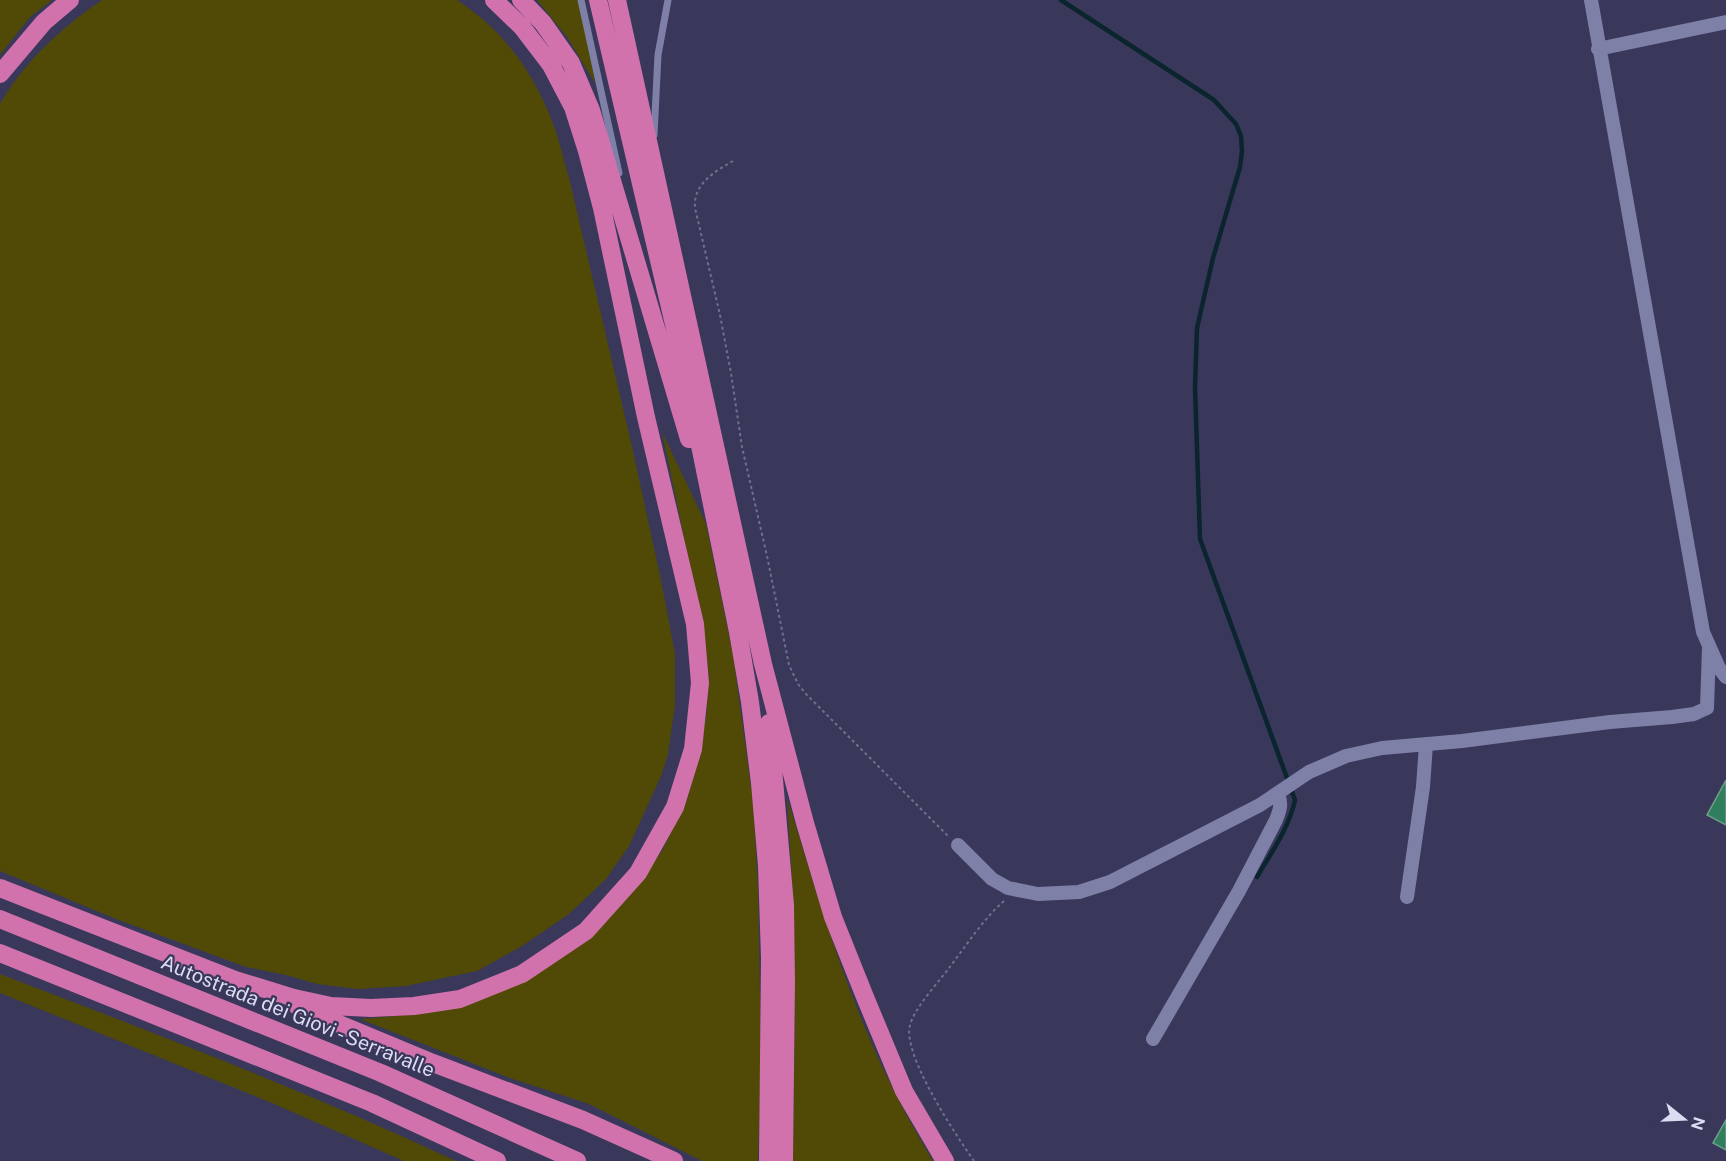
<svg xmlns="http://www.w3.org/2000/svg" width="1726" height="1161" viewBox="0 0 1726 1161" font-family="'Public Sans',sans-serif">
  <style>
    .green { fill: #504a06 }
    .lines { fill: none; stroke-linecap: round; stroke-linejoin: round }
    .stream { stroke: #0a252e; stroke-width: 4.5 }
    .building { fill: #317e5f; stroke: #709f89; stroke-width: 1.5 }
    .path { stroke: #70708e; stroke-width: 2; stroke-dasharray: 3 3; stroke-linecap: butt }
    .lane { stroke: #7f80a8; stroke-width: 7 }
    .street { stroke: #7f80a8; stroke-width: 14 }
    .highway { stroke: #d172ac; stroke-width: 18 }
    .labels { text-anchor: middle; stroke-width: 4.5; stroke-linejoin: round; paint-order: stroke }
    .street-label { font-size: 20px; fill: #dbdcf2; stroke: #39385b }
  </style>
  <rect width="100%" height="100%" fill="#39385b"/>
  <!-- green -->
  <path class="green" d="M0,0H52L30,17L0,55Z
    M102,0H457C503,30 532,70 552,121C560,140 564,162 570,182L633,451L662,585L675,654V704L668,754L662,774L629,846L606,879L569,914L522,946L477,971L406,986L357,989L317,984L286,975L246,967L116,919L0,871V104C24,62 62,27 102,0Z
    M537,0H580L595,83L567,37Z
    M662,432L706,524L733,655L753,802L758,889L761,1051L758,1161H702L589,1104L510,1078L360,1019L417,1014L463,1006L625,899L662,851L687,798L700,752L706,717L709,677L703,629Z
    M787,798C812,877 835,958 868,1035C886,1078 909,1121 933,1161H793L795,1011L794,912Z
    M0,974C154,1033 307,1091 456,1161H404L272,1103L0,993Z"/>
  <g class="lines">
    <!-- stream -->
    <path class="stream" d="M1061,0L1214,100L1236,124L1241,136L1242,151L1240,167L1213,258L1197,328L1195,387L1200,539L1295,800C1289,828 1271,853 1257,877"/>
  </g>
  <!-- building -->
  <path class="building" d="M1726,780V825L1707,815Z
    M1726,1120V1150L1713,1143Z"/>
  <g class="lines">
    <!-- path -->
    <path class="path" d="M733,161C714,172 693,184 695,208L720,315L731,373L742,447L767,556L789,665L798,684L806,694L949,837
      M974,1161C956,1135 902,1055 910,1025C915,1007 938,983 949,968C966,946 983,919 1005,900"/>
    <!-- lane -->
    <path class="lane" d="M581,0L619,173
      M654,135L658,55L668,0"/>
    <!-- street -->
    <path class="street" d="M1591,0L1703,632L1719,668L1726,677
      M1598,49L1726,22
      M958,845L992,879L1008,888L1038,894L1079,892L1110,882L1260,805L1309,772L1346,756L1382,748L1462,741L1610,722L1672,717L1694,714L1707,708L1709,647
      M1407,897L1423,787L1426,744
      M1153,1039L1239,891L1276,820C1280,810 1282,804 1278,794"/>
    <!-- highway -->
    <path class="highway" d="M521,0L543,23L571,63L591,110L689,439
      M598,0L684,367L738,632L750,702L760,783L767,866L770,958L768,1161
      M617,0L763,664L805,823L833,917L865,997L904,1091L945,1161
      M0,74L44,22L70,0
      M769,723L785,905L786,982L784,1161
      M0,888L240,982
      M0,919L381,1073L577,1161
      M0,953L372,1103L497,1161
      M229,978L294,998L331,1006L371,1008L414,1006L460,999L522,974L586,931L638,873L675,807L693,749L700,683L695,624L646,417L602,208L587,151L573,107L551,65L522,27L494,0
      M298,1007L433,1063L583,1120L674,1161"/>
  </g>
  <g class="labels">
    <!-- street labels -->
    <g class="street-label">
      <text transform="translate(298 1016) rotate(22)" y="7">Autostrada dei Giovi - Serravalle</text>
    </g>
  </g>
  <!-- north arrow -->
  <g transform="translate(1684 1119) rotate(108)" stroke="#39385b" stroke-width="4.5" paint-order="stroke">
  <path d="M0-4.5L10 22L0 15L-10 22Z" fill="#dbdcf2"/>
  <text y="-9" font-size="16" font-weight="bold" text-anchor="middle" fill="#dbdcf2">N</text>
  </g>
</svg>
